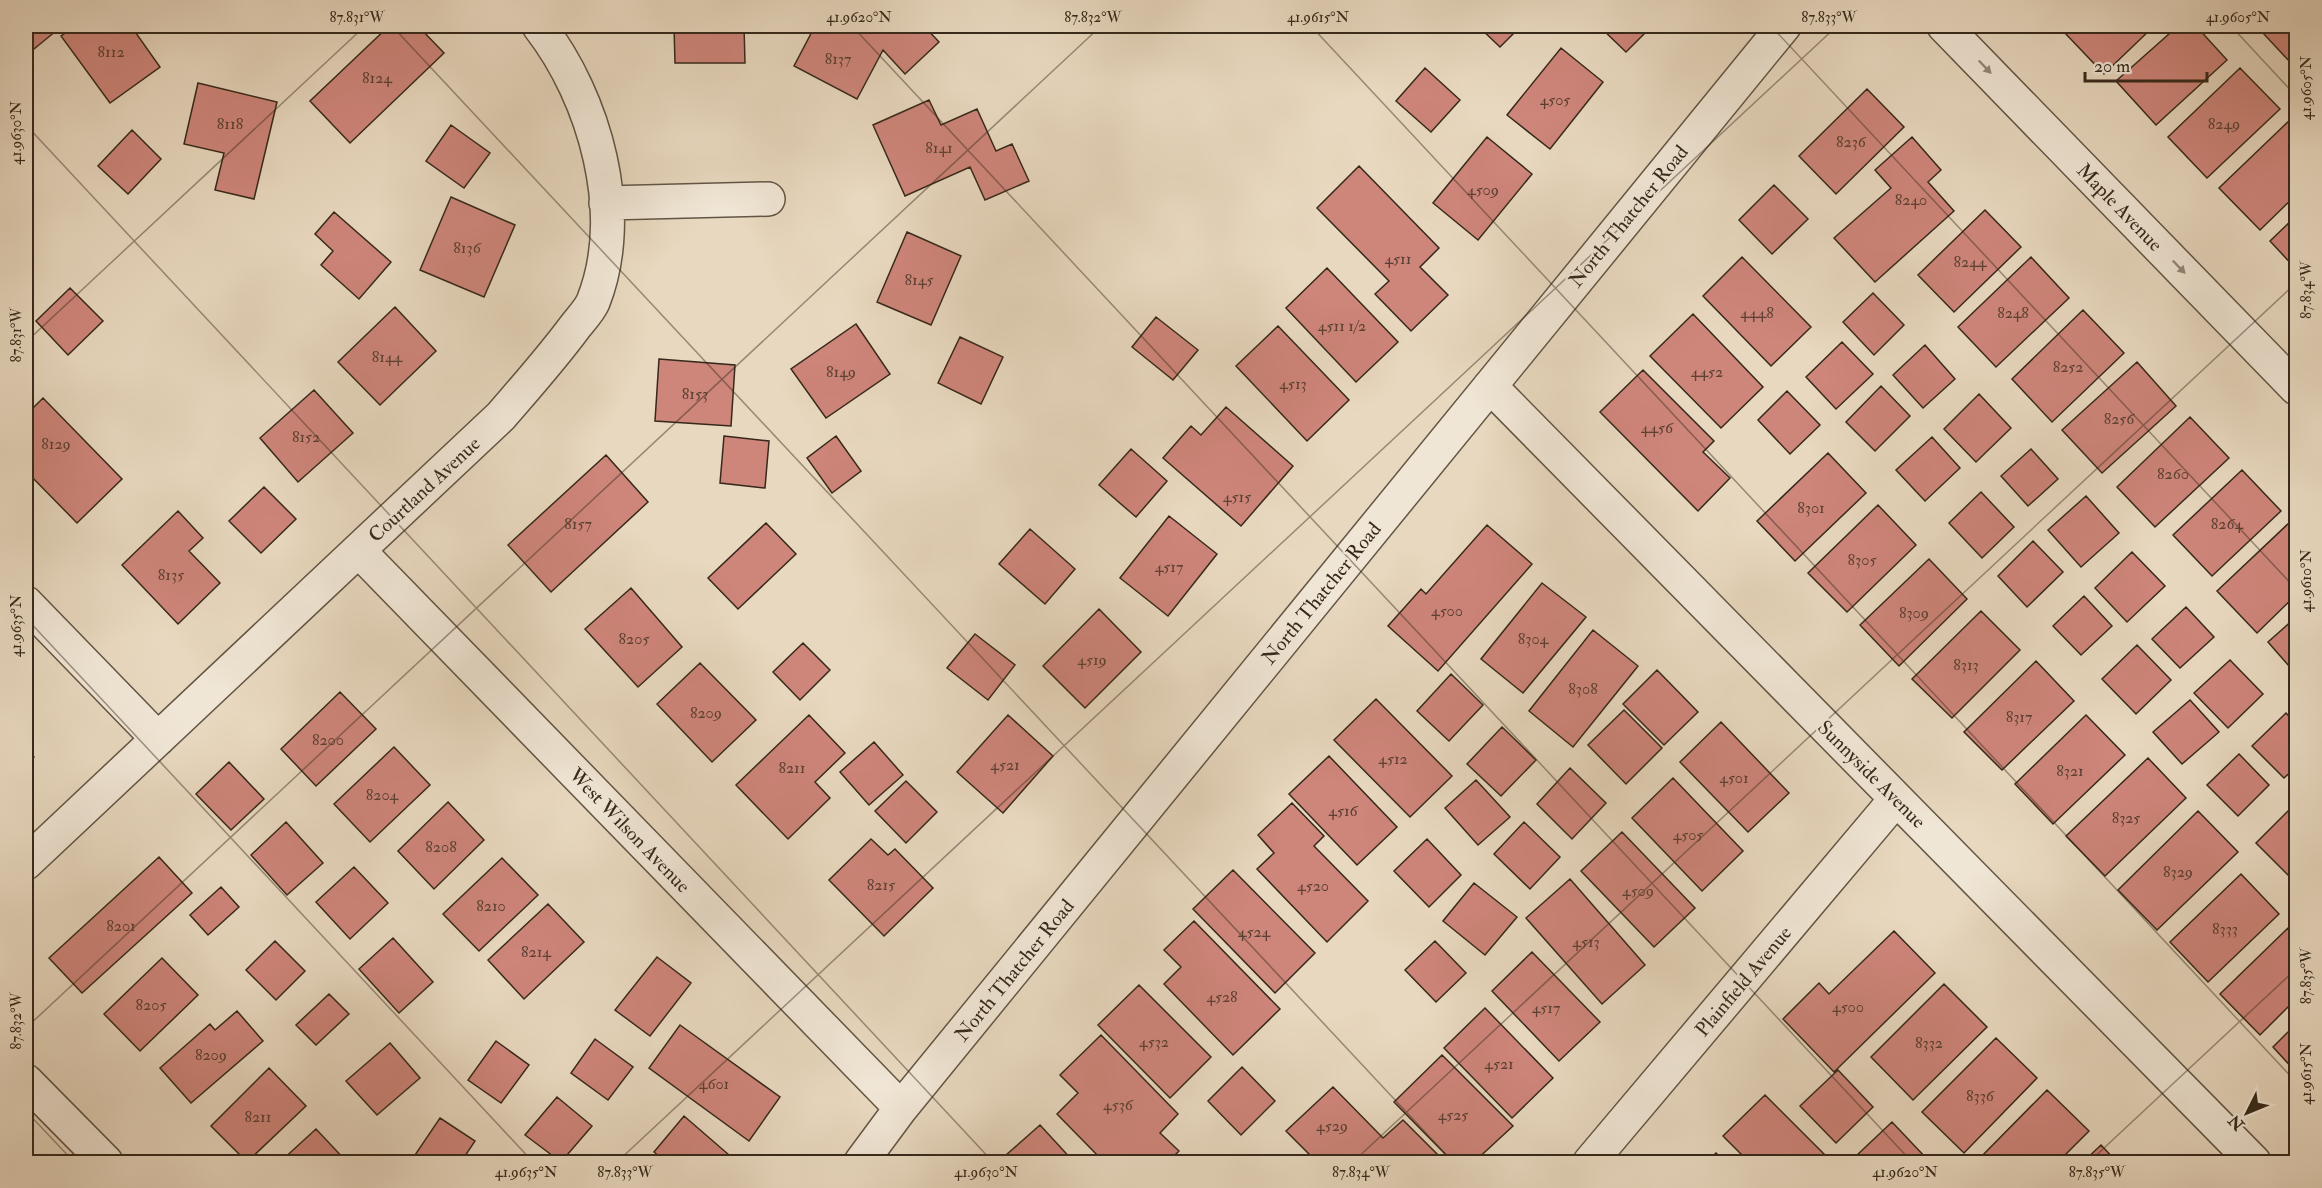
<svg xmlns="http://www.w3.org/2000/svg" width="2322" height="1188" viewBox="0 0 2322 1188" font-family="'IM FELL Double Pica',serif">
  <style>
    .building { fill: #ce857a; stroke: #36291b; stroke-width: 1.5 }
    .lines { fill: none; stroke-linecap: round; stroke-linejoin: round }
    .minor-casing { stroke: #625544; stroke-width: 36 }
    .minor { stroke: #f0e6d5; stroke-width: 33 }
    .oneway { fill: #938878 }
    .ticks { fill: none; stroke: #36291b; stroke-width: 1.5; stroke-opacity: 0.45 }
    .labels { text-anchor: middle; stroke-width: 4.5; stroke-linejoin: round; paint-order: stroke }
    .number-label { font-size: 16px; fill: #5c4033 }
    .street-label { font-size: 20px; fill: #36291b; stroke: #f0e6d5 }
    .neatline { fill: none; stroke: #36291b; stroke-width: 2 }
    .ticks-label { font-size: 15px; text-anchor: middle; fill: #36291b }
  </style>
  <rect width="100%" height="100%" fill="#e8d8bf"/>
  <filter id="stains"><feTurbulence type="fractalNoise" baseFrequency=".00333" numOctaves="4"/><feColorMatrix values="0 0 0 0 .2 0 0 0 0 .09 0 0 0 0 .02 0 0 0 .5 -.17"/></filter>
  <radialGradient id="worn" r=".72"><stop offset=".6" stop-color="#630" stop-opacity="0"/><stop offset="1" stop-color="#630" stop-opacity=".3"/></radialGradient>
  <!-- building -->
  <path class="building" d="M26,26H62L34,49L26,39Z
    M76,26H131L160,67L110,103L61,36Z
    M389,26H418L444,53L350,143L310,101Z
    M674,26H744L745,63H675Z
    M815,26H924L939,42L905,74L883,50L857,99L794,66Z
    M1478,26H1521L1500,47Z
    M1599,26H1652L1626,52Z
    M2070,26H2154L2104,74L2064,32Z
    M2178,26H2196L2227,60L2156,125L2116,81Z
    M2271,26H2296V58L2291,63L2263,33Z
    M1561,48L1603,82L1550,149L1507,115Z
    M1425,68L1460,100L1431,132L1396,101Z
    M2240,68L2280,109L2207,178L2168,137Z
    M198,83L277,102L254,199L215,190L224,153L184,144Z
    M1867,89L1904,127L1836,194L1799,156Z
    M929,100L941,125L977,109L996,151L1012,144L1029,181L985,200L970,167L905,196L873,125Z
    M2292,118L2296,123V195L2260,230L2219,188Z
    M451,125L490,153L464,188L426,161Z
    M132,130L161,159L128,194L98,166Z
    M1487,137L1532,174L1478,240L1433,203Z
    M1912,137L1941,170L1928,182L1954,211L1875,282L1834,238L1891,188L1875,170Z
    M1359,166L1439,248L1420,267L1448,295L1411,331L1375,294L1389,281L1317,208Z
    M1774,185L1808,219L1772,254L1739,220Z
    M451,197L515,225L484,297L420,270Z
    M1985,210L2021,247L1954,312L1918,275Z
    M334,212L391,262L359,299L321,265L333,251L315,234Z
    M2296,216V269L2270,241Z
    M907,232L961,256L931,325L877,302Z
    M1742,257L1811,327L1771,366L1703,296Z
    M2031,257L2069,298L1996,367L1958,327Z
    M1327,268L1398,342L1356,382L1286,308Z
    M70,288L103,321L68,355L36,321Z
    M1873,293L1904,325L1874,355L1843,322Z
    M395,307L436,351L380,405L338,362Z
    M2083,310L2124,353L2052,422L2012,379Z
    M1693,314L1763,387L1721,428L1650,356Z
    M1156,317L1198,350L1173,380L1132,347Z
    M856,324L890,374L826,418L791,369Z
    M1278,326L1349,400L1307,441L1236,366Z
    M960,337L1003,357L981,404L938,383Z
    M1842,342L1873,374L1836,409L1806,377Z
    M1925,345L1955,379L1923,408L1893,375Z
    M659,359L735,365L731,426L655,421Z
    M2137,362L2176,406L2102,473L2062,430Z
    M1643,370L1714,441L1703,452L1730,478L1698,511L1600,412Z
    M1881,386L1910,416L1875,451L1846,422Z
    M314,390L353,433L298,482L260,438Z
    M1787,391L1820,425L1790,454L1758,420Z
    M1979,394L2011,428L1976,462L1944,429Z
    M43,398L122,479L77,523L26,471V415Z
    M1226,407L1293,466L1241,526L1163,458L1191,426L1201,435Z
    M2190,417L2229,458L2155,527L2117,487Z
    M724,436L769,441L765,488L720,483Z
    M836,436L861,471L832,493L807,458Z
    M1932,437L1960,468L1925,501L1896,470Z
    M1131,449L1167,481L1136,517L1099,485Z
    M2031,449L2058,479L2028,506L2001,476Z
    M1828,453L1866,493L1795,561L1757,521Z
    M606,455L648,502L551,592L508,545Z
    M2242,470L2281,511L2212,576L2173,535Z
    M264,487L296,519L261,553L229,521Z
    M1981,492L2014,527L1982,558L1949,523Z
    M2086,496L2119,533L2081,567L2048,530Z
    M1878,505L1916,545L1847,612L1808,573Z
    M178,511L203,538L189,551L220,583L178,624L122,565Z
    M1169,516L1217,554L1168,616L1120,578Z
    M2290,522L2296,530V595L2257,633L2217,591Z
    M766,523L796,554L738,609L708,578Z
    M1487,525L1532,564L1438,671L1388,626L1421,589L1426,594Z
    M1030,529L1075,569L1045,604L999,564Z
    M2033,541L2063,572L2027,607L1998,576Z
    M2132,552L2165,586L2127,622L2095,588Z
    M1929,559L1967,599L1899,666L1860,625Z
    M1542,583L1586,617L1523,693L1481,659Z
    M631,588L682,647L638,687L585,629Z
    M2084,596L2112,626L2081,655L2053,626Z
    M2186,607L2214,637L2180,668L2152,639Z
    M1099,609L1141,652L1085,708L1043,666Z
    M1981,611L2020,650L1952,718L1912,679Z
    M2296,617V674L2268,642Z
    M1593,630L1638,666L1573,747L1529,711Z
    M975,634L1015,665L988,700L947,668Z
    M803,643L830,670L800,700L773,672Z
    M2137,645L2171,680L2136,714L2102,679Z
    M2230,660L2263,694L2228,728L2194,693Z
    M2036,661L2074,701L2002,770L1964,732Z
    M700,663L756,720L712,762L657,704Z
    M1657,670L1698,712L1664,745L1623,704Z
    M1451,674L1483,705L1449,741L1417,711Z
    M340,692L376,729L316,786L281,749Z
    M1376,699L1452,776L1410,817L1334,740Z
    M2190,700L2219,732L2182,764L2153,732Z
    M1624,710L1662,748L1626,784L1588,745Z
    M2286,713L2296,724V767L2284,778L2252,746Z
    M809,715L845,753L815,782L830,798L788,839L736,785Z
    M1008,715L1053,756L1003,813L957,772Z
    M2086,715L2125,755L2053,824L2015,784Z
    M1721,722L1789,793L1748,832L1680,762Z
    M1502,727L1536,760L1501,796L1467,764Z
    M874,742L903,775L869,805L840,772Z
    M394,747L430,785L370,842L334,804Z
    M26,748L34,757L26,765Z
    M2239,754L2269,785L2238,816L2207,785Z
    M1329,756L1397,827L1357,865L1289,794Z
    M2148,758L2186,798L2105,876L2066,836Z
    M229,762L264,799L231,830L196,794Z
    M1570,768L1606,803L1572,839L1537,804Z
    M1673,778L1743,851L1702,891L1632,818Z
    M1476,780L1510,817L1478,845L1445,808Z
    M906,781L937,812L906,843L875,811Z
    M448,802L484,840L434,889L398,851Z
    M1292,803L1324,836L1314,846L1368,901L1327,942L1257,869L1274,853L1258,835Z
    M2293,806L2296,809V867L2288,875L2256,843Z
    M2198,811L2238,852L2157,930L2118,890Z
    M286,822L323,863L287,895L251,855Z
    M1524,822L1560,857L1530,889L1494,854Z
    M1622,832L1695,908L1654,947L1581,871Z
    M871,839L888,855L895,849L933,888L884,936L829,880Z
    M1427,839L1461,875L1429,907L1394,871Z
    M159,857L192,893L82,993L49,958Z
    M502,858L538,895L479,951L443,914Z
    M354,867L388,903L350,939L316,902Z
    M1233,870L1315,953L1275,993L1193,909Z
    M2241,874L2279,914L2208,982L2170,942Z
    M1570,879L1645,965L1602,1004L1526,918Z
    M1474,883L1517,917L1485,955L1443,921Z
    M221,887L239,907L208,935L190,915Z
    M548,904L584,942L524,999L488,960Z
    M1194,921L1280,1009L1233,1055L1164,984L1181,967L1164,950Z
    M2288,928L2296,937V999L2260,1035L2220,994Z
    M1894,931L1935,973L1834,1072L1783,1019L1819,983L1829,994Z
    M393,938L433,982L399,1013L359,969Z
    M275,941L305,971L276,1000L246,970Z
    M1435,941L1466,973L1436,1002L1405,970Z
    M1532,952L1600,1022L1559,1061L1492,991Z
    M657,957L691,983L650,1036L615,1010Z
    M162,958L198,995L140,1051L104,1014Z
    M1944,984L1987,1027L1913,1100L1871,1057Z
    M1139,985L1211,1057L1170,1098L1098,1025Z
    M329,994L349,1014L316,1045L296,1025Z
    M1485,1008L1553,1078L1512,1118L1444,1048Z
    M237,1011L263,1041L191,1103L160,1068L210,1024L215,1030Z
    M2296,1024V1072L2273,1047Z
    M680,1025L780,1097L749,1141L649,1068Z
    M1101,1035L1178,1114L1160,1133L1179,1151L1168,1162H1104L1057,1114L1078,1093L1060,1075Z
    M1996,1038L2037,1078L1964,1153L1922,1112Z
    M595,1039L633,1067L608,1100L571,1073Z
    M496,1041L529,1065L501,1103L468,1080Z
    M390,1043L420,1078L377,1115L346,1081Z
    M1442,1055L1513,1126L1474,1162H1453L1394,1102Z
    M1242,1067L1275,1101L1241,1135L1208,1101Z
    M269,1068L306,1106L247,1162L211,1126Z
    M1838,1070L1873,1107L1836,1143L1800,1106Z
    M1333,1087L1383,1138L1403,1120L1441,1158L1436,1162H1317L1286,1131Z
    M2047,1090L2089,1131L2058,1162H1976Z
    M1765,1095L1832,1162H1749L1723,1136Z
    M557,1097L592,1126L561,1162L525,1135Z
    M684,1116L736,1161L734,1162H666L654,1152Z
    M440,1118L475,1141L461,1162H420L413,1158Z
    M1892,1122L1927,1159L1924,1162H1862L1856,1156Z
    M1040,1125L1074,1162H998Z
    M316,1129L347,1162H280Z
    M2101,1145L2117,1162H2083Z
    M1716,1153L1725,1162H1706Z"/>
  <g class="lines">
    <defs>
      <path id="minor" d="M1944,26L2296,388
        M606,203L768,199
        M1490,386L2254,1162
        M359,551L901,1108
        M26,603L158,739
        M26,863L501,416C526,387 551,359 574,328C580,320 589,311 593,302C628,214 595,98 539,26
        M26,1081L106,1162
        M861,1162L901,1108L1784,26
        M1590,1162L1896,799"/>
    </defs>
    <!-- minor casing -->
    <use href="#minor" class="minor-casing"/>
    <!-- minor -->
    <use href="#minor" class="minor"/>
  </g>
  <!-- one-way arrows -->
  <defs><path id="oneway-solid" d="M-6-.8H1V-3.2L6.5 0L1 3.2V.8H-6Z" transform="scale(1.5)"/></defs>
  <g class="oneway">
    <use href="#oneway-solid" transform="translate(1985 67) rotate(46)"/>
    <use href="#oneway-solid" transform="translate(2179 267) rotate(46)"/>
  </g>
  <!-- ticks -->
  <path class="ticks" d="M392,26L1453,1162M852,26L1912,1162M1311,26L2296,1082M1771,26L2296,589M2231,26L2296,96M26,125L993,1162M26,342L365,26M26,618L533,1162M26,1028L1101,26M26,1111L74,1162M617,1162L1837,26M1353,1162L2296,283M2089,1162L2296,969"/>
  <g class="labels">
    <!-- number labels -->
    <g class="number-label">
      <text x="111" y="57">8112</text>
      <text x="838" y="64">8137</text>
      <text x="377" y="83">8124</text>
      <text x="1555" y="105">4505</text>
      <text x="230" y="129">8118</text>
      <text x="2224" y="129">8249</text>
      <text x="1851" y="147">8236</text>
      <text x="939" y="153">8141</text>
      <text x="1483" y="195">4509</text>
      <text x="1911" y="205">8240</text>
      <text x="467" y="253">8136</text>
      <text x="1398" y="264">4511</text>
      <text x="1970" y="267">8244</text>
      <text x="919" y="285">8145</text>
      <text x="1757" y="318">4448</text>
      <text x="2013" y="318">8248</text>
      <text x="1342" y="331">4511 1/2</text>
      <text x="387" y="362">8144</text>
      <text x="2068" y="372">8252</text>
      <text x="841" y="377">8149</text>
      <text x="1707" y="377">4452</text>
      <text x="1293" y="389">4513</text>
      <text x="695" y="399">8153</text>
      <text x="2119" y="424">8256</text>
      <text x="1657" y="433">4456</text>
      <text x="306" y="442">8152</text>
      <text x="56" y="449">8129</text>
      <text x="2173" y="479">8260</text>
      <text x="1237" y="502">4515</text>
      <text x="1811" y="513">8301</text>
      <text x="578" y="529">8157</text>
      <text x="2227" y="529">8264</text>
      <text x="1862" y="565">8305</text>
      <text x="1169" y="572">4517</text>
      <text x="171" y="580">8135</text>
      <text x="1447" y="616">4500</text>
      <text x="1914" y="618">8309</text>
      <text x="634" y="644">8205</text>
      <text x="1533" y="644">8304</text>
      <text x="1092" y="665">4519</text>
      <text x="1966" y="670">8313</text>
      <text x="1583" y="694">8308</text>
      <text x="706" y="718">8209</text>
      <text x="2019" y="722">8317</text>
      <text x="328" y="745">8200</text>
      <text x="1393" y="764">4512</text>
      <text x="1005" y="770">4521</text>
      <text x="792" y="773">8211</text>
      <text x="2070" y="776">8321</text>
      <text x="1734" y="783">4501</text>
      <text x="382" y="800">8204</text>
      <text x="1343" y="816">4516</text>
      <text x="2126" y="823">8325</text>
      <text x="1688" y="840">4505</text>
      <text x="441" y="852">8208</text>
      <text x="2178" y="877">8329</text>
      <text x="881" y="890">8215</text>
      <text x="1313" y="891">4520</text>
      <text x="1638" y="896">4509</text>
      <text x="491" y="911">8210</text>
      <text x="121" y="931">8201</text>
      <text x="2225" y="934">8333</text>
      <text x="1254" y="937">4524</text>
      <text x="1586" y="947">4513</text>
      <text x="536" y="957">8214</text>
      <text x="1222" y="1002">4528</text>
      <text x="151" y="1010">8205</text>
      <text x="1848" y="1012">4500</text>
      <text x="1546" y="1013">4517</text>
      <text x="1154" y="1047">4532</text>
      <text x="1929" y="1048">8332</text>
      <text x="211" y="1060">8209</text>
      <text x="1499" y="1069">4521</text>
      <text x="714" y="1089">4601</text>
      <text x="1980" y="1101">8336</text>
      <text x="1118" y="1110">4536</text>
      <text x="1453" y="1120">4525</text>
      <text x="258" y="1122">8211</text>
      <text x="1332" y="1131">4529</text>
    </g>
    <!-- street labels -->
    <g class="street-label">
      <text transform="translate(2120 207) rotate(46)" y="7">Maple Avenue</text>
      <text transform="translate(1628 216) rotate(-51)" y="7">North Thatcher Road</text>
      <text transform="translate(424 489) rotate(-43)" y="7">Courtland Avenue</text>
      <text transform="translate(1321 593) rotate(-51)" y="7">North Thatcher Road</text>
      <text transform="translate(1872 774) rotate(45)" y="7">Sunnyside Avenue</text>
      <text transform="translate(630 830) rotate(46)" y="7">West Wilson Avenue</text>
      <text transform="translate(1014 970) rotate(-51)" y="7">North Thatcher Road</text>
      <text transform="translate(1743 981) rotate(-50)" y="7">Plainfield Avenue</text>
    </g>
  </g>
  <!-- margin -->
  <rect width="2322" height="1188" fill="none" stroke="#e8d8bf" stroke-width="66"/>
  <!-- north arrow -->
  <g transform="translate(2247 1113) rotate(227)" stroke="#f0e6d5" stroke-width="4.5" paint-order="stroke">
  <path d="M0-4.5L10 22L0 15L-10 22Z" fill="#36291b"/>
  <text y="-9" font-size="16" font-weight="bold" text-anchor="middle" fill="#36291b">N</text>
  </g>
  <!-- scale -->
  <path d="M2085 72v9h122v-9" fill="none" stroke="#36291b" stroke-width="3"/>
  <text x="2094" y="72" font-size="18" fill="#36291b" stroke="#f0e6d5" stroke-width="4.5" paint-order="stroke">20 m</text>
  <rect x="33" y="33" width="2256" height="1122" class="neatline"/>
  <g class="ticks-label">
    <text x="357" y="22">87.831°W</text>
    <text x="859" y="22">41.9620°N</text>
    <text x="1093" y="22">87.832°W</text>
    <text x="1318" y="22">41.9615°N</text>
    <text x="1829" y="22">87.833°W</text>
    <text x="2238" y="22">41.9605°N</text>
    <text transform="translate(2306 88) rotate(-90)" y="5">41.9605°N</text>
    <text transform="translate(16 133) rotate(-90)" y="5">41.9630°N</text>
    <text transform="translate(2306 290) rotate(-90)" y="5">87.834°W</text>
    <text transform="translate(16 335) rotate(-90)" y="5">87.831°W</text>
    <text transform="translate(2306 581) rotate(-90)" y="5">41.9610°N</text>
    <text transform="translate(16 626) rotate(-90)" y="5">41.9635°N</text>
    <text transform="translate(2306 976) rotate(-90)" y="5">87.835°W</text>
    <text transform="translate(16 1021) rotate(-90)" y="5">87.832°W</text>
    <text transform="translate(2306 1074) rotate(-90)" y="5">41.9615°N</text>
    <text x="526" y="1177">41.9635°N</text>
    <text x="625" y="1177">87.833°W</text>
    <text x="986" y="1177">41.9630°N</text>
    <text x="1361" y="1177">87.834°W</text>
    <text x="1905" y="1177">41.9620°N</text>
    <text x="2097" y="1177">87.835°W</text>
  </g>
  <rect width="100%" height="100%" filter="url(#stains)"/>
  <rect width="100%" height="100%" fill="url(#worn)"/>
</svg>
